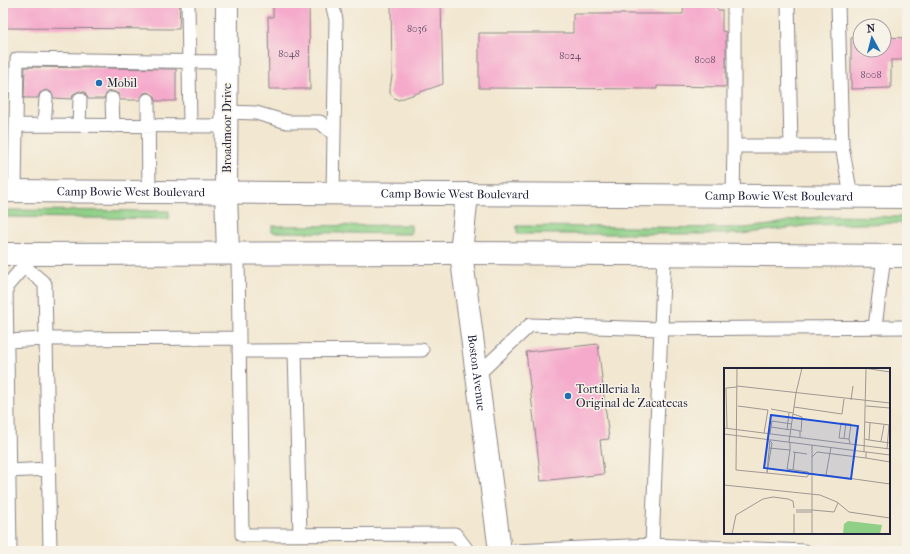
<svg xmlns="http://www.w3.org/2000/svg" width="910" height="554" viewBox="0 0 910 554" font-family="'IM FELL French Canon',serif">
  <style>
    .green { fill: #8fcf87; stroke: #587861 }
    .building { fill: #f5a9cb }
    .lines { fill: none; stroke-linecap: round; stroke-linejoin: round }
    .lane-casing { stroke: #8a8486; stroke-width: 15 }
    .street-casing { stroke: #8a8486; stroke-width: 24 }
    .secondary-casing { stroke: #8a8486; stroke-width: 24 }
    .primary-casing { stroke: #8a8486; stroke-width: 24 }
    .lane { stroke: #fff; stroke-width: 13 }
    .street { stroke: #fff; stroke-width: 22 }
    .secondary { stroke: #fff; stroke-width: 22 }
    .primary { stroke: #fff; stroke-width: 22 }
    .poi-dot { fill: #1f6fb2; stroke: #f7f3e8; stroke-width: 1.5 }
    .labels { text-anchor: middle; stroke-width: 3; stroke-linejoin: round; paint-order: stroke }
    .number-label { font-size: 10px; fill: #57445f }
    .poi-label { font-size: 12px; fill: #22223b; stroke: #f7f3e8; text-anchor: start }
    .street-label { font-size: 12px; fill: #22223b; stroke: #f7f3e8 }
    .inset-road { fill: none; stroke: #9f9894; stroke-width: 1 }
    .view { fill: #1d4ed8; fill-opacity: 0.15; stroke: #1d4ed8; stroke-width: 2 }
    .inset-edge { fill: none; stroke: #22223b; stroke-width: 2 }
  </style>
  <rect width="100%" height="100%" fill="#f7f3e8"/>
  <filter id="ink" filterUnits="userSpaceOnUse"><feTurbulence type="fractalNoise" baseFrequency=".025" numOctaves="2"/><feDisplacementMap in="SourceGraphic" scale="8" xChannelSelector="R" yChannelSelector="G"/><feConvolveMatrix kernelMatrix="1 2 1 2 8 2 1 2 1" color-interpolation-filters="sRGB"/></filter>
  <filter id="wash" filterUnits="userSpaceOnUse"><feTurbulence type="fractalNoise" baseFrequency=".012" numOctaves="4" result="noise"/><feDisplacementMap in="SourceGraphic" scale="16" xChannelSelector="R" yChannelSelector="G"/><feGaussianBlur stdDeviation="0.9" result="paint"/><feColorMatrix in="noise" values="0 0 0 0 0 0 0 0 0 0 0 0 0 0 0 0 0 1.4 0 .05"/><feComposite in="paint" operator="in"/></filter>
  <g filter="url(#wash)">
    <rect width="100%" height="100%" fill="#f2e7d0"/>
    <!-- green -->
    <path class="green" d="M3,210L169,211V219L3,217Z
      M830,216L907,217V223L812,225L741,234H517V226L744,228L770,225L798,219Z
      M411,225V234L272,232V226Z"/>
    <g id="blocks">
      <!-- building -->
      <path class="building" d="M3,3H180L179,29L3,28Z
        M273,3H309L310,89H269L268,17H273Z
        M391,3H441L443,84L398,100L393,97L390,93V88L392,76Z
        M684,3H717V10H722V31L726,32V87L657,86V89L479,88V33H573V14H683Z
        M860,37V50H884V37L907,38V60H891V88L851,89V38Z
        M25,67L176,69V101H156L155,96L148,92L144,93L140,100H120L119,94L112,91L107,92L104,99H88L85,92L80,91L73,94L72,99L54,98L51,92L46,90L40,93L38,98H24Z
        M598,344L609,439L600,440L604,474L541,481L526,352Z"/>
    </g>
  </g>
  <g filter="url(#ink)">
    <use href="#blocks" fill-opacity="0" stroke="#8a8486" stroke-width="1"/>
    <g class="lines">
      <defs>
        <path id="lane" d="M188,3L190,126
          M332,3L336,20L334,134
          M734,3V146H842L851,196
          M788,3L791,146
          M838,3L842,146
          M112,99L113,126
          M148,100L149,192
          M227,112L256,113L287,122H320L334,134L333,193
          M16,125L227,126
          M44,125L46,98
          M79,125L80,99
          M15,191L17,59L227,62
          M733,196L734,146
          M664,255L652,545L805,551
          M24,266L45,284L50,551
          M875,327L884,256
          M239,338L242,535L455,534L468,551
          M6,341L46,339L239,338L238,253
          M239,351L422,350
          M295,351L300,535
          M478,374L530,325L660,329L907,327
          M9,471L48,469
          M10,551L6,287L24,266V254
          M514,551L652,545"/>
        <g id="street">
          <path id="s1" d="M467,194L461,253L500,551"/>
        </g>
        <path id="secondary" d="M227,3L226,193L228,253"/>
        <g id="primary">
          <path id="s2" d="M3,191L907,197"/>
          <path d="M3,254L461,253L907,256"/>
        </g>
      </defs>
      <!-- lane casing -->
      <use href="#lane" class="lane-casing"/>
      <!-- street casing -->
      <use href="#street" class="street-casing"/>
      <!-- secondary casing -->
      <use href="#secondary" class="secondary-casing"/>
      <!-- primary casing -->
      <use href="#primary" class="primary-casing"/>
      <!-- lane -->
      <use href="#lane" class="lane"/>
      <!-- street -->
      <use href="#street" class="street"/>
      <!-- secondary -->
      <use href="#secondary" class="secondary"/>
      <!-- primary -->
      <use href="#primary" class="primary"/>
    </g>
  </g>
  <!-- markers -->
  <g class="poi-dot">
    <circle cx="99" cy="83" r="4"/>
    <circle cx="568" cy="396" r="4"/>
  </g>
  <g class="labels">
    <!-- number labels -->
    <g class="number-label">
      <text x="417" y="32">8036</text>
      <text x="289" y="57">8048</text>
      <text x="570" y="59">8024</text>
      <text x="705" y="63">8008</text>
      <text x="871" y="78">8008</text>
    </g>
    <!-- poi labels -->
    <g class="poi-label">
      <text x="107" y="87">Mobil</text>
      <text x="576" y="393">Tortilleria la<tspan x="576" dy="14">Original de Zacatecas</tspan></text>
    </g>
    <!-- street labels -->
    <g class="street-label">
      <text transform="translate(227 128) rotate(-90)" y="4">Broadmoor Drive</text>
      <text dy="4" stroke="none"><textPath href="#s2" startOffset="128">Camp Bowie West Boulevard</textPath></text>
      <text dy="4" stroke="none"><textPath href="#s2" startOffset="452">Camp Bowie West Boulevard</textPath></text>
      <text dy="4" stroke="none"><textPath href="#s2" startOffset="776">Camp Bowie West Boulevard</textPath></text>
      <text dy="4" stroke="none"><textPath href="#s1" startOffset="180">Boston Avenue</textPath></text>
    </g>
  </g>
  <!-- overview -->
  <g transform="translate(724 368)">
    <rect width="166" height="166" fill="#f2e7d0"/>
    <path d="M124,153L158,157L156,166H119L120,156Z" fill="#8fcf87"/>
    <path class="inset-road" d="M13,0L12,102L83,109L85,106L102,107M140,0L166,4M13,18L166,35M127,32L129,18M14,38L44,42L40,65M142,38L166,40M70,39L118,46L120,31M47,41L69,45M69,46L78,49L77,64M141,54L166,57M47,59L67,62M0,60L166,81M3,60L2,20L13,19M67,61L76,63V70M63,62L65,45M0,66L166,87M46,66L48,53L68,56M120,70L122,55M125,71L127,56L117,55L115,70L125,71L126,76M141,71L145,72L146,55M145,72L166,75M157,73L160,57M65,74L72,25L78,0M88,77V166M107,79L102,107L166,116M45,80L66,82V74M163,81L165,57M66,82L63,101L84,104L85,106M69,84L83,86M140,84L142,1M88,89L93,84L142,90V84M142,90L166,94M69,102L71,84M43,104L46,72M43,105L48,75L46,73M0,117L96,127L113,134L125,144L166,150M72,142H88M88,142L110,144L114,135M72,144H88M8,166L12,147L39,131L49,129L64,131L69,133L70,140M70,166V146"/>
    <path class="view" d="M47,47L134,58L127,111L40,100Z"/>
    <rect width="166" height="166" class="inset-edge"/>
  </g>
  <!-- margin -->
  <rect width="910" height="554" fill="none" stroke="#f7f3e8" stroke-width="16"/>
  <!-- north arrow -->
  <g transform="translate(872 38) rotate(353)"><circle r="19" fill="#f7f3e8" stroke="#a29fa3"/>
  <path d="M0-3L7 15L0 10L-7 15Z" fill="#1f6fb2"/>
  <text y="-6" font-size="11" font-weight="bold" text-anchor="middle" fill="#22223b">N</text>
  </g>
</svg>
